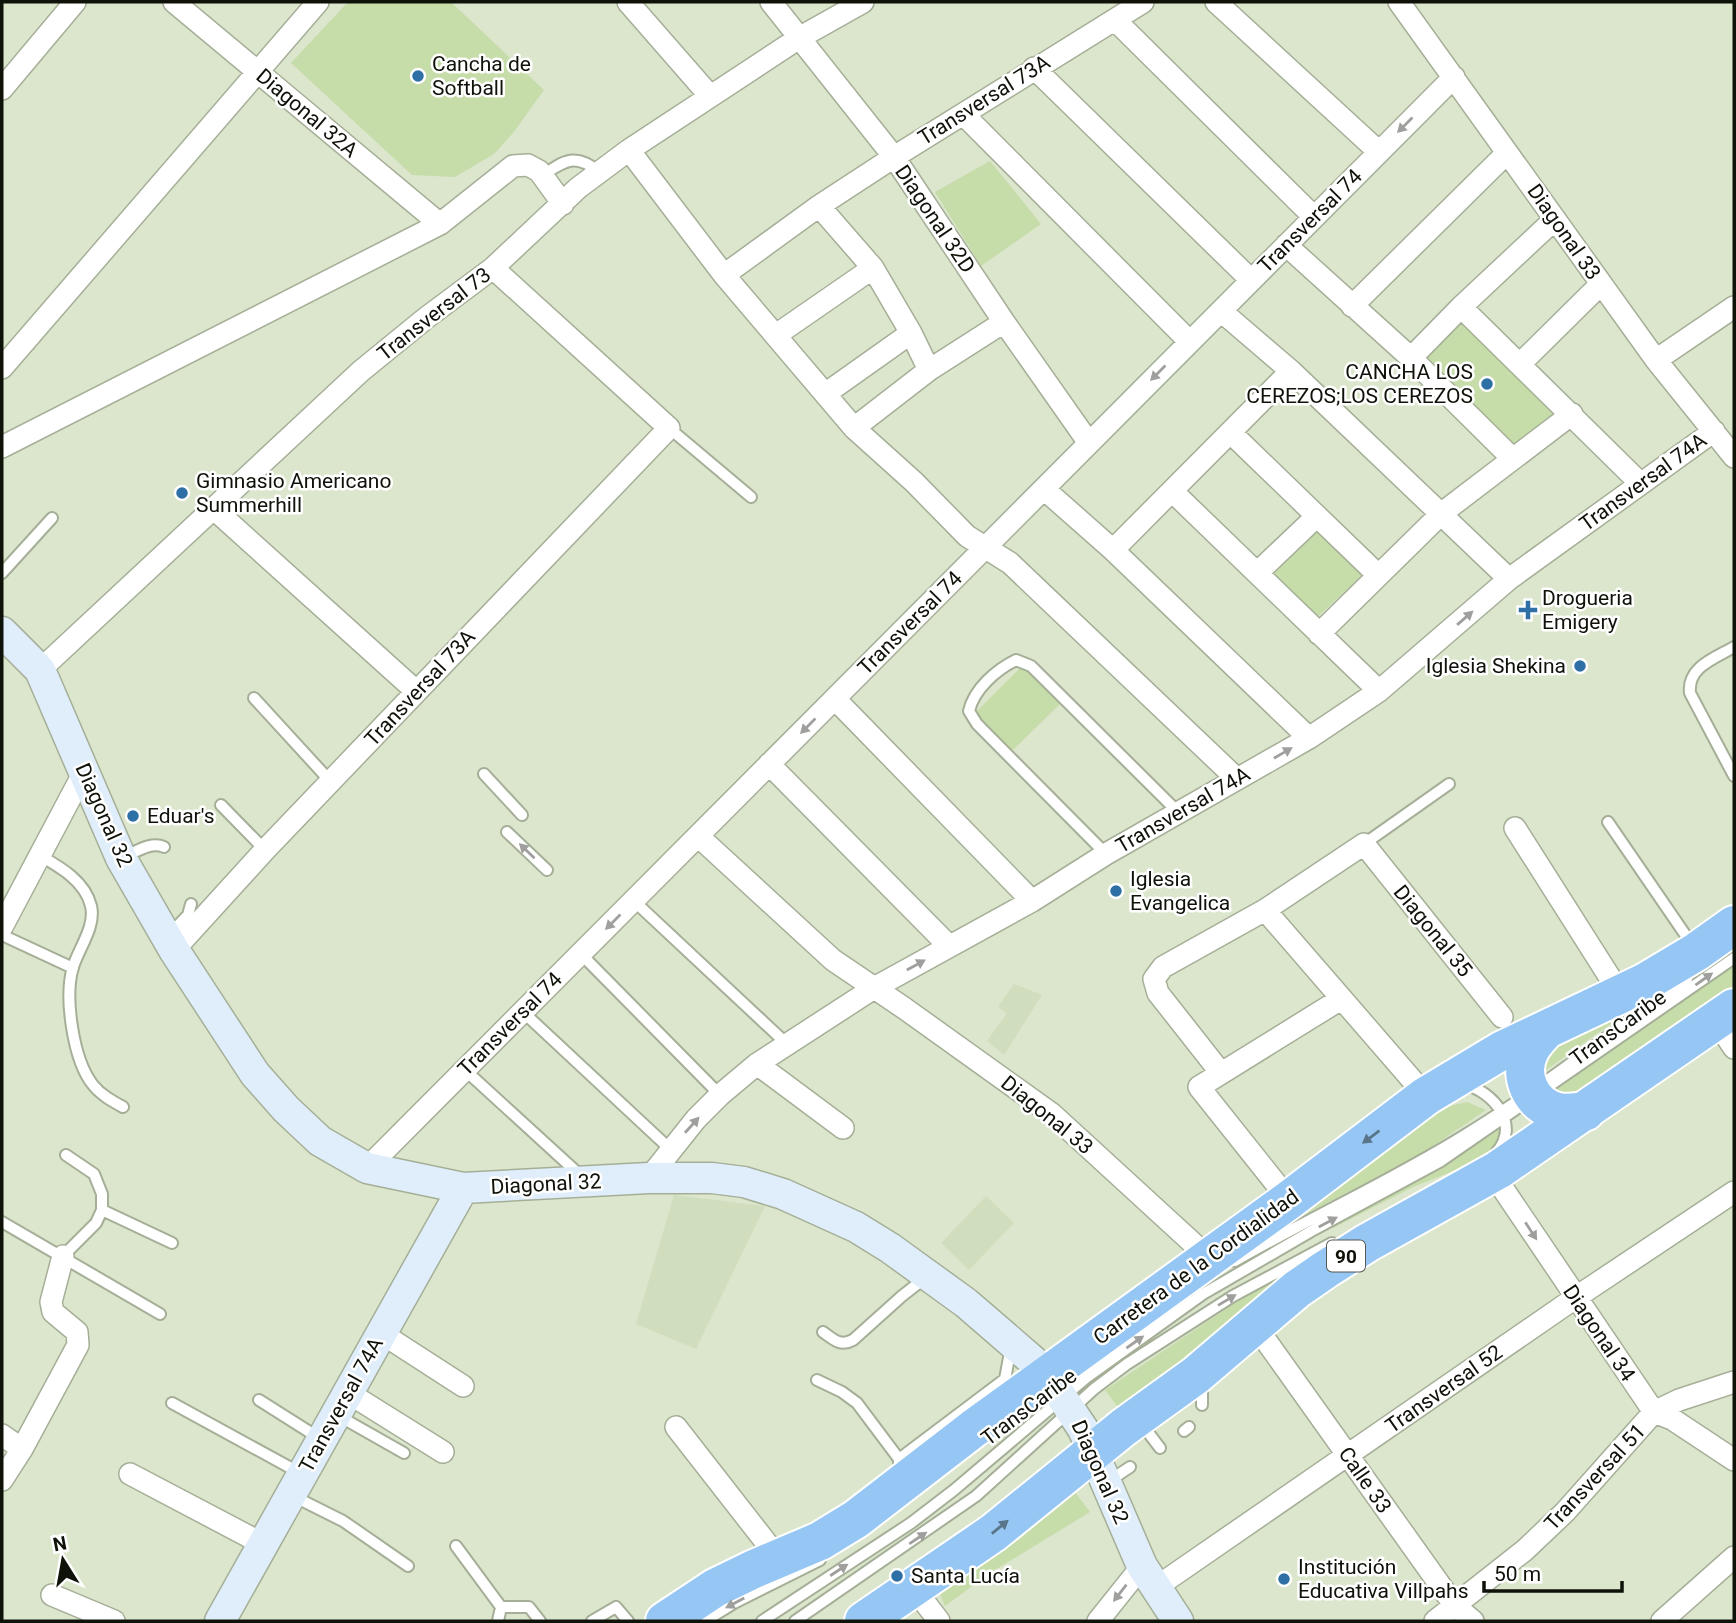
<svg xmlns="http://www.w3.org/2000/svg" width="1736" height="1623" viewBox="0 0 1736 1623" font-family="Roboto,sans-serif">
  <style>
    .built { fill: #d0debd }
    .green { fill: #c6dca9 }
    .lines { fill: none; stroke-linecap: round; stroke-linejoin: round }
    .lane-casing { stroke: #a5af97; stroke-width: 14 }
    .street-casing { stroke: #a5af97; stroke-width: 24 }
    .secondary-casing { stroke: #a5af97; stroke-width: 33 }
    .highway-casing { stroke: #fff; stroke-width: 42 }
    .lane { stroke: #fff; stroke-width: 10 }
    .street { stroke: #fff; stroke-width: 21 }
    .secondary { stroke: #e0eefb; stroke-width: 30 }
    .highway { stroke: #96c6f3; stroke-width: 38 }
    .oneway { fill: #9fa09d }
    .oneway2 { fill: #59758a }
    .poi-dot { fill: #2e6fa5; stroke: #fff; stroke-width: 2.5 }
    .labels { text-anchor: middle; stroke-width: 5; stroke-linejoin: round; paint-order: stroke }
    .shield { fill: #fff; stroke: #565953; stroke-width: 2 }
    .shield-label { font-size: 19px; font-weight: bold; fill: #0e1209 }
    .poi-label { font-size: 21px; fill: #0e1209; stroke: #fff; text-anchor: start }
    .street-label { font-size: 21px; fill: #0e1209; stroke: #fff }
  </style>
  <rect width="100%" height="100%" fill="#dbe6cd"/>
  <!-- built -->
  <path class="built" d="M1014,984L1042,995L1004,1055L987,1041L1007,1013L998,1007Z
    M674,1195L765,1206L696,1349L636,1324Z
    M986,1196L1014,1223L969,1270L941,1243Z"/>
  <!-- green -->
  <path class="green" d="M348,2H451L544,90L513,133L494,154L455,177L412,175L291,63Z
    M990,161L1041,224L981,266L935,192Z
    M1463,318L1565,413L1510,452L1419,361Z
    M1315,522L1365,573L1315,619L1265,573Z
    M1023,665L1061,703L1012,751L975,713Z
    M1734,964V993L1586,1087L1566,1096L1550,1094Z
    M1671,981L1539,1075L1548,1047Z
    M1467,1102L1486,1110L1421,1154L1285,1225L1442,1108Z
    M1499,1130L1500,1139L1486,1158L1413,1187L1333,1228L1330,1225L1434,1171Z
    M1344,1245L1124,1415L1105,1390L1256,1289Z
    M1071,1487L1090,1512L990,1573L945,1606L938,1589Z"/>
  <g class="lines">
    <defs>
      <path id="lane" d="M543,175C565,160 576,153 599,172
        M669,428L751,497
        M2,573L52,518
        M1734,647C1715,658 1687,667 1690,693L1734,776
        M254,698L331,782
        M484,774L522,815
        M221,805L265,850
        M1608,822L1693,946
        M507,832L547,870
        M1364,844L1449,784
        M1106,854L977,724L969,711C974,689 996,670 1016,660L1031,666L1179,813
        M39,855C60,867 85,881 91,906C96,926 79,948 73,967C64,997 73,1060 93,1085C101,1095 112,1101 123,1107
        M124,857C136,852 151,841 164,847
        M634,901L788,1045
        M2,935L73,968
        M169,935L188,915L191,904
        M581,954L720,1095
        M523,1012L670,1149
        M465,1070L581,1176
        M1464,1084C1494,1092 1521,1125 1496,1153
        M102,1210L172,1243
        M2,1222L160,1314
        M63,1256L96,1223L102,1210V1194L94,1174L66,1155
        M1235,1261C1311,1217 1391,1181 1465,1135C1542,1088 1613,1031 1687,979
        M823,1332C833,1339 840,1347 853,1340L902,1296L925,1278
        M817,1380L842,1392L857,1403L899,1459V1466
        M1199,1380L1202,1390V1405
        M259,1400L319,1438
        M172,1403L300,1473
        M337,1415L404,1453
        M1141,1423L1160,1448
        M1184,1431L1189,1427
        M899,1459L1005,1379L1011,1347
        M1109,1481L1130,1467
        M293,1496L343,1521L408,1566
        M456,1546L501,1607L498,1621
        M501,1607H529L540,1621
        M592,1621L616,1607L628,1621
        M705,1621L734,1603L820,1560
        M762,1621L911,1523L954,1490L1086,1378L1203,1294L1315,1229L1441,1161L1734,958
        M795,1621L976,1496L1094,1389L1127,1364L1233,1296L1332,1243"/>
      <path id="street" d="M174,2L440,224
        M628,2L710,96
        M771,2L894,157L1004,322L1089,443
        M1216,2L1379,152
        M1399,2L1656,360L1734,457
        M1115,20L1314,217
        M1034,68L1251,280
        M2,89L75,2
        M963,114L1190,342
        M629,150L724,275L854,428L914,482L967,536L1010,563L1237,779
        M819,206L873,268L911,333L929,370
        M1286,245L1411,358L1512,458
        M724,275L819,206L894,157L1143,2
        M1352,306L1507,153
        M1461,307L1640,483
        M1221,311L1291,371L1509,579
        M776,335L873,268
        M1411,358L1461,307L1555,219
        M1656,360L1734,307
        M1520,364L1601,284
        M2,368L318,2
        M825,394L911,333
        M854,428L929,370L1004,322
        M1231,433L1378,575
        M2,447L440,224L513,166L528,165L539,171L563,204
        M1044,489L1113,550L1309,738
        M1172,491L1379,691
        M214,509L416,691
        M1113,550L1291,371
        M1257,573L1317,516
        M1319,634L1442,513L1572,414
        M40,670L361,371L426,318L493,268L578,188L629,150L799,38L863,2
        M835,699L1032,901
        M769,764L949,946
        M1515,828L1621,995
        M698,836L833,960L904,1008L1052,1114L1208,1257
        M1265,910L1426,1096
        M2,927L84,772
        M174,950L265,850L669,428L493,268
        M1716,1021L1734,1048
        M757,1064L843,1128
        M1221,1073L1158,993L1154,979L1163,967L1265,910L1364,844L1502,1017
        M367,1168L1454,77
        M1493,1174L1654,1412L1672,1419L1734,1460
        M649,1178L696,1119L720,1095L757,1064L874,988L1032,901L1106,854L1309,738L1379,691L1509,579L1714,431
        M1289,1200L1199,1087L1341,999
        M381,1333L463,1386
        M1262,1335L1455,1606L1473,1621
        M347,1392L443,1452
        M676,1427L779,1559
        M2,1435L22,1449
        M130,1474L263,1544
        M2,1480L22,1449L78,1345L77,1332L53,1312L51,1302L63,1256
        M913,1587L939,1621
        M1155,1588L1575,1298L1734,1192
        M52,1595L114,1621
        M1098,1621L1142,1566
        M1435,1621L1525,1550L1565,1512L1654,1412L1679,1400L1734,1382
        M1662,1621L1734,1557"/>
      <path id="secondary" d="M2,632L40,670L121,858L174,950L255,1074L286,1109L320,1141L367,1168L463,1188L649,1178H712L744,1182L783,1194L856,1227L890,1248L966,1303L1032,1360L1055,1387L1083,1429L1142,1566L1178,1621
        M220,1621L463,1188"/>
      <path id="highway" d="M1547,1029C1541,1035 1534,1042 1530,1050C1517,1075 1531,1106 1558,1112C1568,1114 1577,1112 1586,1111
        M665,1621L715,1588L754,1569L820,1541L856,1519L974,1428L1289,1200L1426,1096L1501,1051L1644,983L1696,952L1734,925
        M864,1621L993,1533L1124,1427L1196,1375L1297,1289L1326,1269L1367,1243L1498,1170L1734,1008"/>
    </defs>
    <!-- lane casing -->
    <use href="#lane" class="lane-casing"/>
    <!-- street casing -->
    <use href="#street" class="street-casing"/>
    <!-- secondary casing -->
    <use href="#secondary" class="secondary-casing"/>
    <!-- highway casing -->
    <use href="#highway" class="highway-casing"/>
    <!-- lane -->
    <use href="#lane" class="lane"/>
    <!-- street -->
    <use href="#street" class="street"/>
    <!-- secondary -->
    <use href="#secondary" class="secondary"/>
    <!-- highway -->
    <use href="#highway" class="highway"/>
  </g>
  <!-- one-way arrows -->
  <defs><path id="oneway-solid" d="M-6-.8H1V-3.2L6.5 0L1 3.2V.8H-6Z" transform="scale(1.75)"/></defs>
  <g class="oneway">
    <use href="#oneway-solid" transform="translate(1405 125) rotate(135)"/>
    <use href="#oneway-solid" transform="translate(1158 373) rotate(135)"/>
    <use href="#oneway-solid" transform="translate(1465 618) rotate(-41)"/>
    <use href="#oneway-solid" transform="translate(808 726) rotate(135)"/>
    <use href="#oneway-solid" transform="translate(1283 753) rotate(-30)"/>
    <use href="#oneway-solid" transform="translate(527 851) rotate(-136)"/>
    <use href="#oneway-solid" transform="translate(613 922) rotate(135)"/>
    <use href="#oneway-solid" transform="translate(916 965) rotate(-29)"/>
    <use href="#oneway-solid" transform="translate(1704 979) rotate(-35)"/>
    <use href="#oneway-solid" transform="translate(692 1125) rotate(-48)"/>
    <use href="#oneway-solid" transform="translate(1328 1222) rotate(-28)"/>
    <use href="#oneway-solid" transform="translate(1531 1231) rotate(57)"/>
    <use href="#oneway-solid" transform="translate(1227 1300) rotate(-31)"/>
    <use href="#oneway-solid" transform="translate(1135 1342) rotate(-35)"/>
    <use href="#oneway-solid" transform="translate(918 1538) rotate(-34)"/>
    <use href="#oneway-solid" transform="translate(839 1570) rotate(-33)"/>
    <use href="#oneway-solid" transform="translate(1120 1593) rotate(128)"/>
    <use href="#oneway-solid" transform="translate(735 1603) rotate(152)"/>
  </g>
  <g class="oneway2">
    <use href="#oneway-solid" transform="translate(1371 1137) rotate(143)"/>
    <use href="#oneway-solid" transform="translate(1000 1527) rotate(-39)"/>
  </g>
  <!-- markers -->
  <g class="poi-dot">
    <circle cx="418" cy="76" r="7"/>
    <circle cx="1487" cy="384" r="7"/>
    <circle cx="182" cy="493" r="7"/>
    <path d="M1524.5 599.5h7v7h7v7h-7v7h-7v-7h-7v-7h7z"/>
    <circle cx="1580" cy="666" r="7"/>
    <circle cx="133" cy="816" r="7"/>
    <circle cx="1116" cy="891" r="7"/>
    <circle cx="897" cy="1576" r="7"/>
    <circle cx="1284" cy="1579" r="7"/>
  </g>
  <g class="labels">
    <!-- shield labels -->
    <rect class="shield" x="1327" y="1240.5" width="38" height="31" rx="5"/>
    <g class="shield-label">
      <text x="1346" y="1263">90</text>
    </g>
    <!-- poi labels -->
    <g class="poi-label">
      <text x="432" y="71">Cancha de<tspan x="432" dy="24">Softball</tspan></text>
      <text x="1473" y="379" text-anchor="end">CANCHA LOS<tspan x="1473" dy="24">CEREZOS;LOS CEREZOS</tspan></text>
      <text x="196" y="488">Gimnasio Americano<tspan x="196" dy="24">Summerhill</tspan></text>
      <text x="1542" y="605">Drogueria<tspan x="1542" dy="24">Emigery</tspan></text>
      <text x="1566" y="673" text-anchor="end">Iglesia Shekina</text>
      <text x="147" y="823">Eduar's</text>
      <text x="1130" y="886">Iglesia<tspan x="1130" dy="24">Evangelica</tspan></text>
      <text x="1298" y="1574">Institución<tspan x="1298" dy="24">Educativa Villpahs</tspan></text>
      <text x="911" y="1583">Santa Lucía</text>
    </g>
    <!-- street labels -->
    <g class="street-label">
      <text transform="translate(984 100) rotate(-32)" y="7">Transversal 73A</text>
      <text transform="translate(307 113) rotate(40)" y="7">Diagonal 32A</text>
      <text transform="translate(935 219) rotate(56)" y="7">Diagonal 32D</text>
      <text transform="translate(1310 221) rotate(-45)" y="7">Transversal 74</text>
      <text transform="translate(1564 232) rotate(55)" y="7">Diagonal 33</text>
      <text transform="translate(434 314) rotate(-38)" y="7">Transversal 73</text>
      <text transform="translate(1643 482) rotate(-36)" y="7">Transversal 74A</text>
      <text transform="translate(910 623) rotate(-45)" y="7">Transversal 74</text>
      <text transform="translate(420 688) rotate(-47)" y="7">Transversal 73A</text>
      <text transform="translate(1183 810) rotate(-30)" y="7">Transversal 74A</text>
      <text transform="translate(104 815) rotate(66)" y="7">Diagonal 32</text>
      <text transform="translate(1433 931) rotate(51)" y="7">Diagonal 35</text>
      <text transform="translate(510 1024) rotate(-45)" y="7">Transversal 74</text>
      <text transform="translate(1618 1028) rotate(-36)" y="7">TransCaribe</text>
      <text transform="translate(1047 1115) rotate(39)" y="7">Diagonal 33</text>
      <text transform="translate(546 1184) rotate(-3)" y="7">Diagonal 32</text>
      <text transform="translate(1196 1267) rotate(-36)" y="7">Carretera de la Cordialidad</text>
      <text transform="translate(1599 1333) rotate(56)" y="7">Diagonal 34</text>
      <text transform="translate(1444 1389) rotate(-35)" y="7">Transversal 52</text>
      <text transform="translate(341 1405) rotate(-61)" y="7">Transversal 74A</text>
      <text transform="translate(1029 1407) rotate(-37)" y="7">TransCaribe</text>
      <text transform="translate(1100 1472) rotate(66)" y="7">Diagonal 32</text>
      <text transform="translate(1595 1477) rotate(-47)" y="7">Transversal 51</text>
      <text transform="translate(1365 1480) rotate(55)" y="7">Calle 33</text>
    </g>
  </g>
  <!-- border -->
  <rect width="1736" height="1623" fill="none" stroke="#0e1209" stroke-width="7"/>
  <!-- north arrow -->
  <g transform="translate(63 1560) rotate(349)" stroke="#ffffff" stroke-width="5" paint-order="stroke">
  <path d="M0-5L12 26L0 18L-12 26Z" fill="#0e1209"/>
  <text y="-10" font-size="19" font-weight="bold" text-anchor="middle" fill="#0e1209">N</text>
  </g>
  <!-- scale -->
  <path d="M1484 1581v10h138v-10" fill="none" stroke="#0e1209" stroke-width="3.5"/>
  <text x="1494" y="1581" font-size="21" fill="#0e1209" stroke="#ffffff" stroke-width="5" paint-order="stroke">50 m</text>
</svg>
